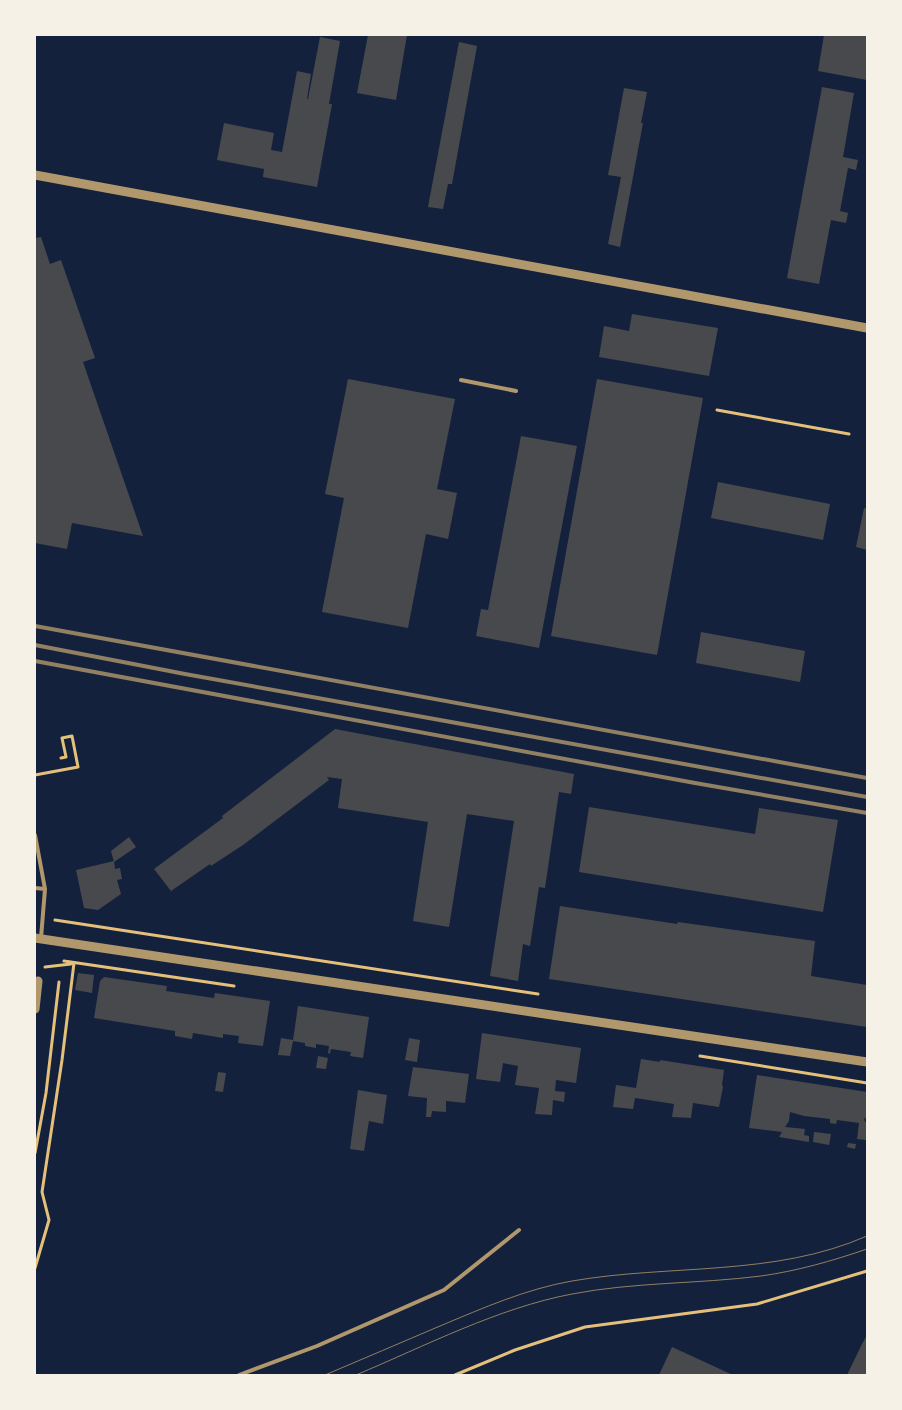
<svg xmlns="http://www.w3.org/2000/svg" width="902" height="1410" viewBox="0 0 902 1410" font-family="Lato,sans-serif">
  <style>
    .building { fill: #48494c }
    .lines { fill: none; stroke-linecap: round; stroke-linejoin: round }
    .path { stroke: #e5c07b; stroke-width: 3 }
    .service { stroke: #b1986c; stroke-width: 4 }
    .tertiary { stroke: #b1986c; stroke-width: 9 }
    .tram { stroke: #918062; stroke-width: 1 }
    .rail { stroke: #918062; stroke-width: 4 }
  </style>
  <rect width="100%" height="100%" fill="#14213d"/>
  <!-- building -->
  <path class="building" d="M368,35H407L396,100L357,93Z
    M824,35H867V80L818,71Z
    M320,37L340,41L329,104H332L317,187L263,177L264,169L217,160L224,123L274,133L271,150L282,152L297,71L311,74L307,99H308Z
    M459,42L477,46L452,184H448L443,209L428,207Z
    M822,87L854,93L843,157L858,160L856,170L848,168L840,211L848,213L846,223L831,220L819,284L787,278Z
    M624,88L647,92L641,123H643L620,247L608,244L621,177L608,175Z
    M41,237L50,264L61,260L95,358L83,362L143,536L72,523L67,549L35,543V238Z
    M632,314L718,328L709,376L599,357L604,326L629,331Z
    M348,379L455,399L437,489L457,493L448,539L426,534L408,628L322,612L344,498L325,494Z
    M597,379L703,398L657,655L551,636Z
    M521,436L577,446L539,648L476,636L481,609L488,610Z
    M718,482L830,504L823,540L711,518Z
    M864,508L867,509V550L856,547Z
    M701,632L805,651L800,682L696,663Z
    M335,729L574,774L571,794L559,792L545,888L539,887L530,946L523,944L518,981L490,976L514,821L467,814L449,927L413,921L428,822L338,808L342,779L327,777L329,780L243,845L211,866L210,864L171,891L154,869L223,818L222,816Z
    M589,807L755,834L759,808L838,820L823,912L579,872Z
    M129,837L136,847L114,862L111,851Z
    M114,861L115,869L120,868L122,879L117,880L121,894L98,910L84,908L76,870Z
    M560,906L677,924L678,922L815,941L811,976L867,985V1027L549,979Z
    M78,973L94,975L92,993L75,990Z
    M104,977L167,986L166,991L214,998L215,993L270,1001L263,1046L238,1043L239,1036L223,1034V1038L193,1033L192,1039L175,1036V1031L94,1018L100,981Z
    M298,1006L369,1017L363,1058L350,1056L351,1052L331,1049L330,1054L328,1053L329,1046L316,1044V1048L305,1046V1043L293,1041L290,1056L278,1055L281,1038L293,1040Z
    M482,1033L581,1048L576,1083L556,1080L555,1091L565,1092L564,1102L553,1100L552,1115L535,1114L539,1088L515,1085L518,1066L503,1063L500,1082L476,1079Z
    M409,1038L420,1040L417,1062L405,1060Z
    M318,1056L328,1058L326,1069L316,1068Z
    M641,1059L660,1062V1060L724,1070L722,1085L723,1087L719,1107L693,1103L691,1118L672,1117L674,1104L635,1098L633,1109L613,1107L616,1085L636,1088Z
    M413,1067L469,1074L465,1103L446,1101V1112L432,1111L431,1117H426L427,1098L408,1096Z
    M218,1072L226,1073L223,1092L215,1091Z
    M757,1075L867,1092V1119L864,1118L865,1122H867L866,1140L857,1139L859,1123L837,1120L836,1124L830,1123V1119L804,1116L790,1112L789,1121L785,1127L805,1129L804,1135L809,1136V1142L779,1137L782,1132L749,1128Z
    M358,1090L387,1095L383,1124L369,1121L364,1151L350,1149Z
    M814,1132L831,1134L829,1145L813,1142Z
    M848,1143L856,1144L855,1149L847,1147Z
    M867,1335V1375H847L862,1344Z
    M672,1347L733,1375H659Z"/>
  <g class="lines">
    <!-- path -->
    <path class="path" d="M717,410L849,434
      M35,775L78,767L72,736L62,738L66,757L61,758
      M55,920L538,994
      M64,961L234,986
      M45,967L71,964
      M700,1056L867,1083
      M35,1153L46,1093L59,982
      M35,1268L49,1220L42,1192L62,1060L74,963
      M455,1375L515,1350L585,1327L757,1304L867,1271"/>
    <!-- service -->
    <path class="service" d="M461,380L516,391
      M35,835L45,889L41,938
      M35,888L45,889
      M239,1375L317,1346L444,1290L519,1230"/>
    <!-- tertiary -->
    <path class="tertiary" d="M35,175L867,328
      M35,938L867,1062
      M35,1009L38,981"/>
    <!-- tram -->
    <path class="tram" d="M325,1375C363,1359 402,1342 440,1326C483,1308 526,1289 572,1281C670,1264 774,1277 867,1236
      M356,1375C425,1346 498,1308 572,1294C634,1282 698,1284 761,1276C797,1271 832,1261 867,1249"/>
    <!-- rail -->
    <path class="rail" d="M35,626L867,778
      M35,645L185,674L867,797
      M35,661L695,783L867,813"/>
  </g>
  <!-- border -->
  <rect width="902" height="1410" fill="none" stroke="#f6f1e7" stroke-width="72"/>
</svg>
